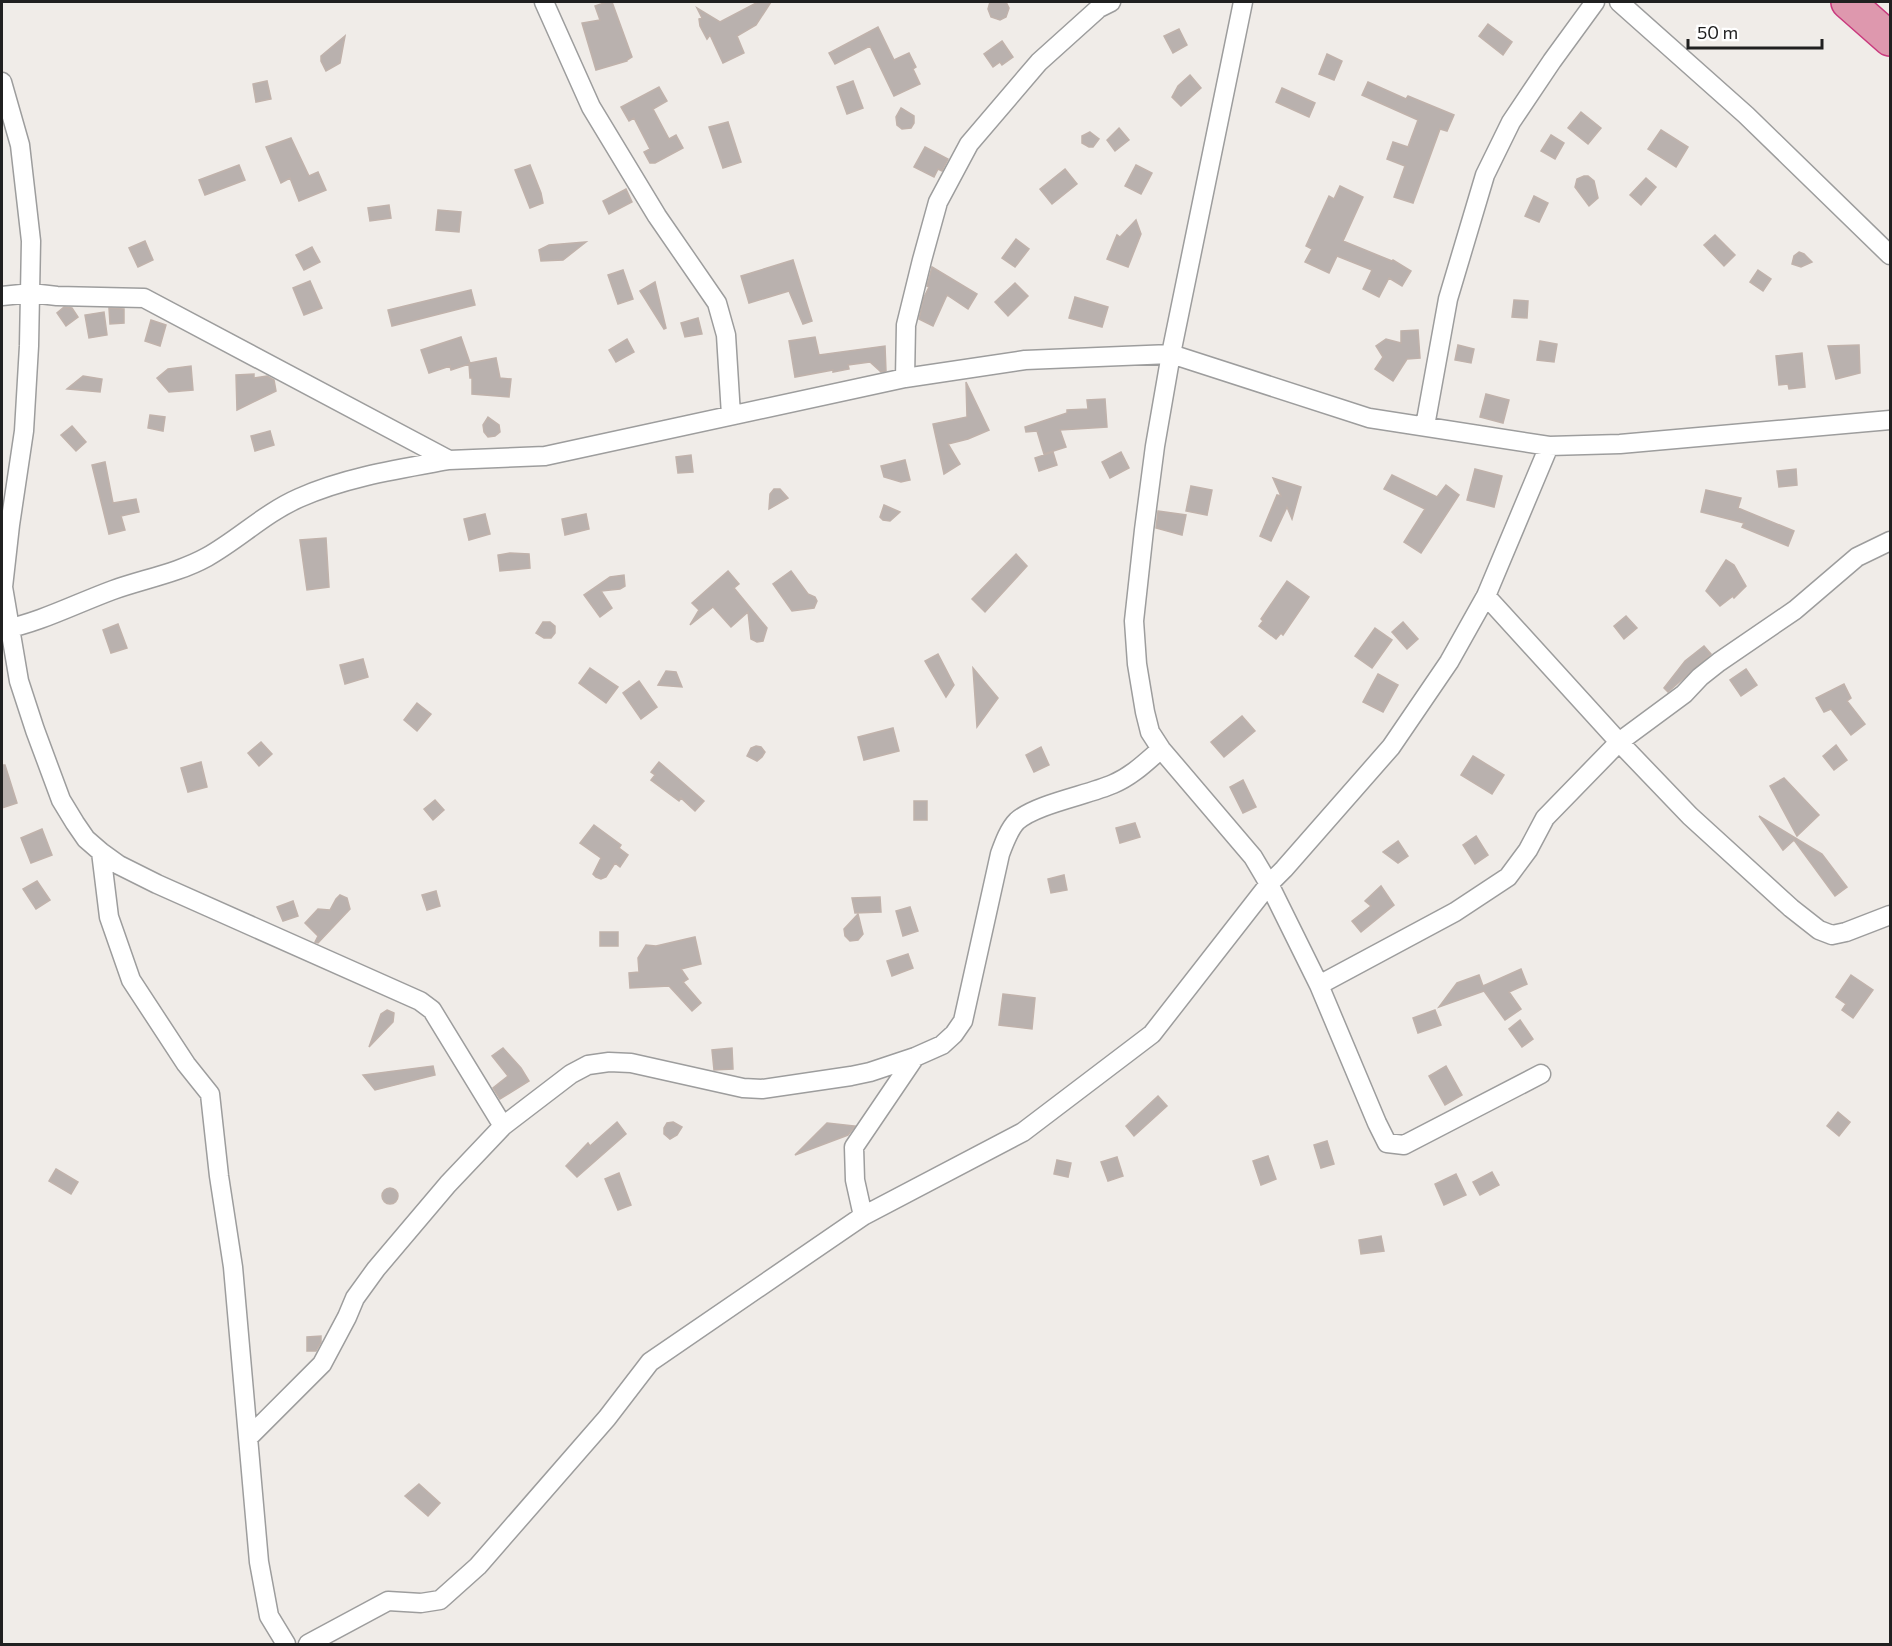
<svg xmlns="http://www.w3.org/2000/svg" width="1892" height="1646" viewBox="0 0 1892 1646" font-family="Commissioner,sans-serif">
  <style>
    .building { fill: #b9b1ae; stroke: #c0b2ab; stroke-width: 1.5 }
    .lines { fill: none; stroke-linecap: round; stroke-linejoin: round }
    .street-casing { stroke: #9d9d9d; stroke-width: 21 }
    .highway-casing { stroke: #c9397d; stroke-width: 36 }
    .street { stroke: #fff; stroke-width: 18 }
    .highway { stroke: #de98ae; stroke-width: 33 }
  </style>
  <rect width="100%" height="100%" fill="#f0ece8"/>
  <!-- building -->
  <path class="building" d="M607,2H612L632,57L627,60V61L596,70L582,23L600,20L595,6Z
    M758,2H771L756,25L737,36L744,53L723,63L710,35L707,39L700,26L699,19L702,18L697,8L720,22Z
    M990,2H1006L1009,8L1006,17L1000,20L991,17L988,9Z
    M1488,24L1512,42L1503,55L1479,36Z
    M878,27L894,60L909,53L916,67L913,69L920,84L894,96L870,46L835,64L829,53Z
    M1179,29L1187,45L1173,53L1164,36Z
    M345,36L340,63L326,71L321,61V56Z
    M1002,41L1013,57L1002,65L1000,62L993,67L984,54Z
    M1327,54L1342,61L1334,80L1319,74Z
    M1190,75L1201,88L1181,106L1172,97L1178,86Z
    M267,81L271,99L256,102L253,84Z
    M853,81L863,108L847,114L837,87Z
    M1368,82L1406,99L1408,96L1454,115L1447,131L1440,129L1413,203L1394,197L1405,166L1387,159L1393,142L1408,147L1418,120L1362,95Z
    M659,87L667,101L653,109L669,139L676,135L683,148L655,163H650L644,152L650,149L634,118L629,121L621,107Z
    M1282,88L1315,103L1309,117L1276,102Z
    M901,108L914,116V123L911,128L902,129L897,125L896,117Z
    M1581,112L1601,128L1588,144L1568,128Z
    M728,122L741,162L723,168L709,127Z
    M1119,128L1129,140L1115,151L1107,140Z
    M1661,130L1688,147L1676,167L1648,149Z
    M1090,132L1099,139L1093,147H1089L1082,143V136Z
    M1551,135L1564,143L1555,159L1541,151Z
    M291,138L309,176L318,172L326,190L299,201L290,178L281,183L266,147Z
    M925,147L948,159L942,171L938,169L934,177L914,167Z
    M239,165L245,180L205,195L199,180Z
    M530,165L541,193L543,203L530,208L515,170Z
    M1136,165L1152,173L1141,194L1125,186Z
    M1065,169L1077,184L1052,204L1040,189Z
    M1584,176H1588L1594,181L1598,198L1589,206L1575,187L1577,179Z
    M1646,178L1656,187L1641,205L1630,195Z
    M1340,186L1363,197L1343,241L1392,261L1393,260L1411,271L1402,286L1389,278L1379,297L1363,289L1372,270L1337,256L1329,273L1305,262L1312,249L1306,246L1329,196L1334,199Z
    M626,189L632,202L609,214L603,201Z
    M1534,196L1548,203L1539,222L1525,216Z
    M389,205L391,218L370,221L368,208Z
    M438,210L461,212L459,232L436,230Z
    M1136,220L1141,234L1128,267L1107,259L1117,235L1120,237Z
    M1715,235L1735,255L1724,266L1704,245Z
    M1016,239L1029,249L1015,267L1002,258Z
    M145,241L153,260L138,267L129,248Z
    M586,242L563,260L541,261L539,250L549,245Z
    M312,247L320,262L304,270L296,255Z
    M1799,252L1804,254L1812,262L1801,267L1792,264L1794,256Z
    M793,260L812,321L803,324L789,291L749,303L741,276Z
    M932,267L977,294L968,309L947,295L933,326L919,319L924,297L929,287L927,286Z
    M623,270L633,299L618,304L608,275Z
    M1758,270L1771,279L1763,291L1750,282Z
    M310,281L322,308L304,315L293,288Z
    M655,282L666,328L664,329L640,291Z
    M1015,283L1028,296L1008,316L995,302Z
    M471,290L475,305L392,326L388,310Z
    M1075,297L1108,307L1102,327L1069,318Z
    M1514,300L1528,301L1527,318L1512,317Z
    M64,307L72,308L78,317L66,326L57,313Z
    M109,308L124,309V323L110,324Z
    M104,312L107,335L89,338L85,315Z
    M698,318L702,334L685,337L681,323Z
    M151,320L166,325L160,346L145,341Z
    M1418,330L1420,358L1407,359L1393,381L1375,369L1383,357L1376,346L1386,339L1401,343V331Z
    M461,337L470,363L496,358L500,378L511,379L509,397L472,394V378H470L469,364L451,370L450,366L429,373L421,350Z
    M815,337L819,355L885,346L886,371L881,372L870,362L848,365L849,369L833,372V370L795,377L789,341Z
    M627,339L634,352L616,362L609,350Z
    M1540,341L1557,344L1554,362L1537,360Z
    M1458,345L1474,349L1471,363L1455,360Z
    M1859,345L1860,373L1836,379L1828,346Z
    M1802,353L1805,387L1789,389L1788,384L1779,385L1776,356Z
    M191,366L193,390L169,392L157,378L168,369Z
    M254,374V378L267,376L274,380L276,391L237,410L236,375Z
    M83,376L102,379L100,392L67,389Z
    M966,382L989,430L968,439L948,444L960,464L944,474L933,424L967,417Z
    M1486,394L1509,400L1503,423L1480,417Z
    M1105,399L1107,427L1060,430L1066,447L1044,454L1037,431L1026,432L1025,427L1067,413V410L1088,409L1087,400Z
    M150,415L165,417L163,431L148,428Z
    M488,417L499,425L500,432L495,436L488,437L484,432L483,425Z
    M72,426L86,442L76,451L61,435Z
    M270,431L274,445L255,451L251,436Z
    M1053,452L1057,465L1039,471L1035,458Z
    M1121,452L1129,468L1110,478L1102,462Z
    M691,455L693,472L678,473L676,457Z
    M905,460L910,480L901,482L884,477L881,466Z
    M105,462L113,503L136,499L139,512L121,516L125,530L109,534L92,465Z
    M1475,469L1502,476L1494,507L1467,500Z
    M1796,469L1797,485L1779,487L1777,471Z
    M1392,475L1437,497L1446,485L1459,495L1421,553L1404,542L1425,509L1384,489Z
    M1273,478L1301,487L1292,519L1287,507L1271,541L1260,536L1277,495L1281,496Z
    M1191,486L1212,490L1207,515L1186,511Z
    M774,489H780L788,498L769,509L770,494Z
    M1706,490L1741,498L1738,508L1794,531L1788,546L1742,527L1744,523L1701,512Z
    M884,505L900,512L890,521L883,520L880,517Z
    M1158,511L1186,515L1182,535L1156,528Z
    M485,514L490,534L469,540L464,519Z
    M586,514L589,529L565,535L562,519Z
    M326,538L329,587L307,590L300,540Z
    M510,553L529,554L530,568L500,571L498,555Z
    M1016,554L1027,566L985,612L972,599Z
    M1726,560L1734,565L1746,586L1734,598L1733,596L1720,606L1706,591Z
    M728,571L739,584L734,588L767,628L763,641L757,642L751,639L748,612L731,627L713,607L690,625L699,610L692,603Z
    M791,571L808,594L815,597L817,601L814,608L792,611L773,584Z
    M624,575L625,586L620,589L601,591L612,608L600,617L584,595L610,577Z
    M1287,581L1309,597L1283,635L1281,633L1276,639L1259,626L1263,621L1261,619Z
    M1626,616L1637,628L1624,639L1614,626Z
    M543,622H550L555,626V633L551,638H544L536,633Z
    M1403,622L1418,639L1407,649L1392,632Z
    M118,624L127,648L111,653L103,630Z
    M1375,628L1392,640L1372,668L1355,656Z
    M1704,646L1711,654L1668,692L1664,688L1685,661Z
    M938,654L954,685L946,697L925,661Z
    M363,659L368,677L345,684L340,665Z
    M590,668L618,687L606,703L579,683Z
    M973,668L998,698L977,727Z
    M1746,669L1757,685L1741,696L1730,680Z
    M666,671L676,672L682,687L658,685Z
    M1378,674L1398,685L1383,712L1363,702Z
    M639,681L657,707L641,719L623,693Z
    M1844,684L1851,698L1847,701L1865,724L1851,735L1831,709L1824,712L1816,698Z
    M417,703L431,714L417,731L404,720Z
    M1242,716L1255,731L1224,757L1211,742Z
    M893,728L899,751L864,760L858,737Z
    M261,742L272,754L259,766L248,753Z
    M1836,745L1847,760L1834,770L1823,756Z
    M756,746L761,747L765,752L762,757L757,761L747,756L751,748Z
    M1041,747L1049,765L1034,772L1026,755Z
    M1473,756L1504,775L1492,794L1461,775Z
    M201,762L207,787L188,792L181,768Z
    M659,762L704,801L695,811L681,798L679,801L651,780L655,775L651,772Z
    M2,765H5L17,803L2,808Z
    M1784,778L1819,815L1797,836L1770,786Z
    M1243,780L1256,807L1243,813L1230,787Z
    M435,800L444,810L433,820L424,809Z
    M914,801H927V820H914Z
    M1759,816L1822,854L1847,887L1835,896L1794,840L1783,850Z
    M1135,823L1140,837L1120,843L1116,828Z
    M594,825L621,845L619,848L628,855L620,867L615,863L606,877L601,879L596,877L593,874L601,858L580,843Z
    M42,829L52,855L31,863L21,838Z
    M1476,836L1488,855L1475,864L1463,845Z
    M1398,841L1408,856L1398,863L1383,852Z
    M1064,875L1067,890L1051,893L1048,879Z
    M37,881L50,900L36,909L23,889Z
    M1381,886L1394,905L1361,932L1352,921L1371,906L1365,901Z
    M436,891L440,906L427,910L422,895Z
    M340,895L347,898L350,909L318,943L315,942L318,936L305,923L318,909L330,910L336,899Z
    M880,897L881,912L855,913L852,898Z
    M293,901L298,916L283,921L277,907Z
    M910,907L918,931L903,936L896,911Z
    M858,914L863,934L858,940L850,941L845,936L844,929Z
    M600,932H618V946H600Z
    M695,937L701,964L681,969L688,979L683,982L701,1003L692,1011L669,986L630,988L629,973L639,972L638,958L646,945L656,946Z
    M908,954L913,968L892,976L887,961Z
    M1521,969L1527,984L1509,992L1521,1009L1505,1020L1484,991L1439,1007L1457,983L1479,975L1483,986Z
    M1851,975L1873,990L1853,1018L1842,1010L1846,1004L1836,997Z
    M1003,994L1035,998L1032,1029L999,1025Z
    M387,1010L394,1013L393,1022L369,1047L381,1014Z
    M1435,1010L1441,1025L1418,1033L1413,1018Z
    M1520,1020L1533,1039L1522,1047L1509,1029Z
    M503,1048L521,1068L529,1081L500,1099L493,1088L508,1076L492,1056Z
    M732,1048L733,1069L714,1070L712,1050Z
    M433,1066L435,1075L375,1090L363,1075Z
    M1446,1066L1462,1095L1445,1105L1429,1076Z
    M1158,1096L1167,1106L1134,1136L1126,1126Z
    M1838,1112L1850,1122L1839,1136L1827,1126Z
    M617,1122L626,1134L577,1177L566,1166L588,1143L590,1146Z
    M673,1122L682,1127L677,1135L670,1139L664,1134V1128L667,1123Z
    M827,1123L855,1126L848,1135L795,1155Z
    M1327,1141L1334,1164L1321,1168L1314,1145Z
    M1268,1156L1276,1179L1261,1185L1253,1161Z
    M1117,1157L1123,1176L1108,1181L1101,1162Z
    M1057,1160L1071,1163L1068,1177L1054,1174Z
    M56,1169L78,1182L71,1194L49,1181Z
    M1492,1172L1499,1185L1480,1195L1473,1182Z
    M619,1173L631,1205L618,1210L605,1179Z
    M1456,1174L1466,1195L1444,1205L1435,1184Z
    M382 1196a8 8 0 1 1 16 0a8 8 0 1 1-16 0Z
    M1381,1236L1384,1251L1361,1254L1359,1240Z
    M321,1336V1342L316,1351H307V1337Z
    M419,1484L440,1503L428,1516L405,1496Z"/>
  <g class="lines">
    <defs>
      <path id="street" d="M544,2L591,107L657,216L717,303L726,335L731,415
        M1243,2L1171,354L1155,446L1144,530L1134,621L1137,664L1145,712L1150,732L1161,749L1253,857L1269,884L1284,869L1391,747L1449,662L1486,596L1549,446
        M1619,2L1746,115L1890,255
        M2,82L20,145L31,241L29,346L24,431L10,525L3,587L19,681L35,730L61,800L75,823L86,839L101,852L119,865L157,884L420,1001L432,1010L503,1126
        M2,296L31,293L57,296L144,298L449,460L545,456L905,378L1025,360L1171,354L1369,418L1549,446L1620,444L1890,420
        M905,378L906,325L922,260L938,202L969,144L1039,62L1099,8L1111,2
        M1425,426L1448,299L1485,175L1511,122L1552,61L1595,2
        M1486,596L1619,742L1690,816L1791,908L1819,930L1832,935L1846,932L1890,915
        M2,630C41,622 75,604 113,590C144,579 178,573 207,557C239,539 265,513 299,498C346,477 399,469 449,460
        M101,852L109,917L131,980L186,1064L210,1094L219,1176L233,1267L259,1562L269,1616L286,1644
        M1319,985L1455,912L1508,877L1528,850L1545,818L1619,742L1684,694L1700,677L1719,662L1795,610L1857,557L1890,541
        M863,1216L855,1180L854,1147L915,1057
        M249,1437L322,1364L347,1317L355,1298L376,1269L448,1184L503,1126L571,1074L588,1065L609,1062L631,1063L743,1088L762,1089L851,1076L870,1072L915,1057L942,1045L954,1034L963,1021L1000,854C1004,843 1009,829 1017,821C1036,804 1088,795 1113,784C1132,776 1146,762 1161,749
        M308,1644L388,1601L421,1603L440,1600L478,1566L607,1418L650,1362L863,1216L1023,1132L1152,1034L1269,884L1319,985L1377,1123L1387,1143L1404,1145L1541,1074"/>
      <path id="highway" d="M1848,2L1890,39"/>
    </defs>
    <!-- street casing -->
    <use href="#street" class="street-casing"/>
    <!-- highway casing -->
    <use href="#highway" class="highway-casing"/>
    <!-- street -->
    <use href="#street" class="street"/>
    <!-- highway -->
    <use href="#highway" class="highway"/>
  </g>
  <!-- border -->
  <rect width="1892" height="1646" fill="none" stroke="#202020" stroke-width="6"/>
  <!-- scale -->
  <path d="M1688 39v9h134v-9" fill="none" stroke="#202020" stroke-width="3"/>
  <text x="1697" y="39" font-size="18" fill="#202020" stroke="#ffffff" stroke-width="4.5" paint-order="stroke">50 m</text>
</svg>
